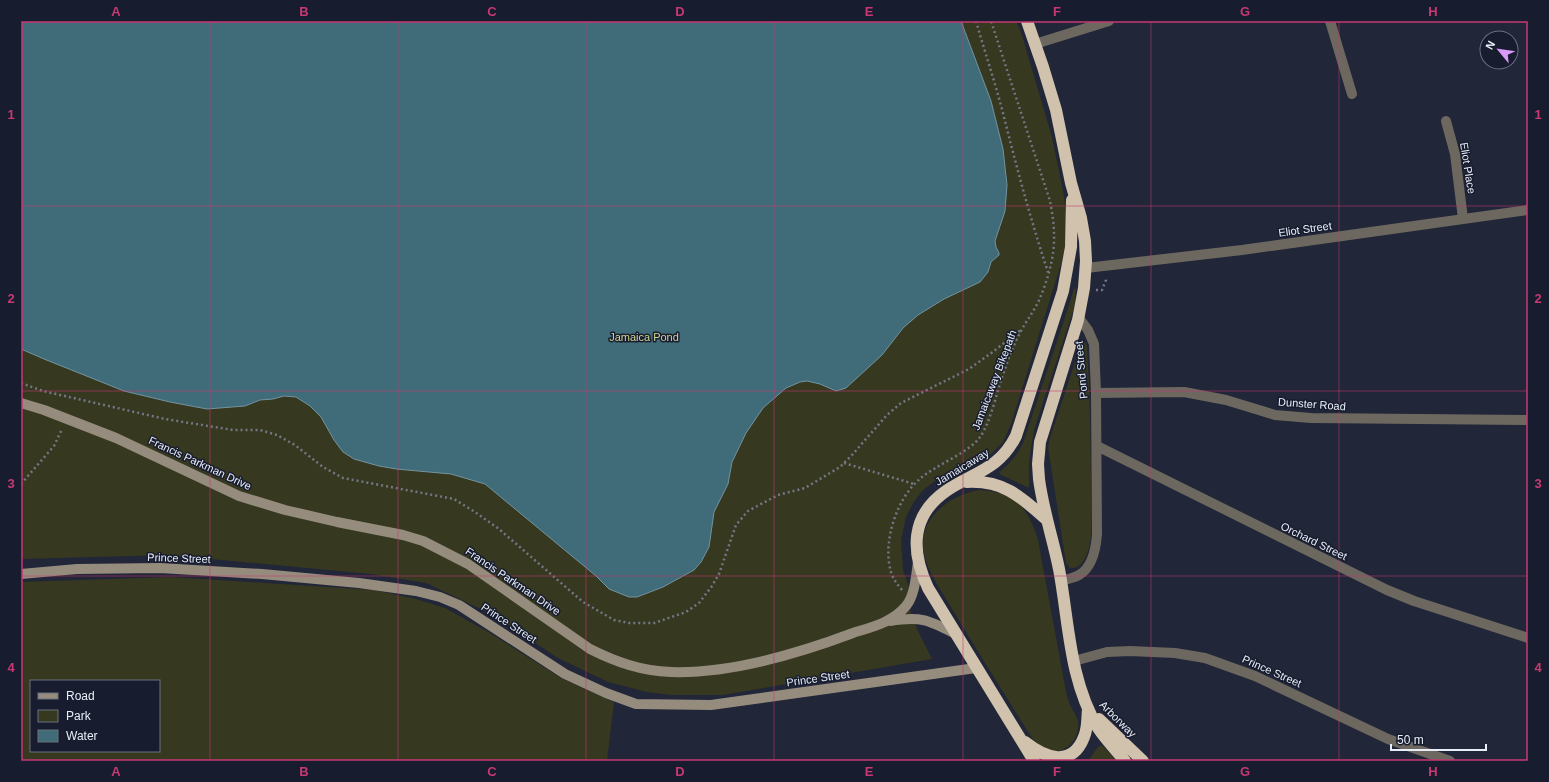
<svg xmlns="http://www.w3.org/2000/svg" width="1549" height="782" viewBox="0 0 1549 782" font-family="Arial,sans-serif">
  <style>
    .green { fill: #373820; fill-rule: evenodd }
    .water { fill: #406c79; stroke: #73939f }
    .lines { fill: none; stroke-linecap: round; stroke-linejoin: round }
    .path { stroke: #737887; stroke-width: 2.5; stroke-dasharray: 2 3; stroke-linecap: butt }
    .street { stroke: #6d685f; stroke-width: 10 }
    .secondary { stroke: #958c7e; stroke-width: 10 }
    .highway { stroke: #d0c2ac; stroke-width: 12 }
    .grid { fill: none; stroke: #c83873; stroke-width: 1; stroke-opacity: 0.55 }
    .labels { text-anchor: middle; stroke-width: 3; stroke-linejoin: round; paint-order: stroke }
    .street-label { font-size: 11px; fill: #e9edf9; stroke: #171d2e }
    .park-label { font-size: 11px; fill: #d1d596; stroke: #171d2e }
    .neatline { fill: none; stroke: #c83873; stroke-width: 1.5 }
    .grid-label { font-size: 13px; text-anchor: middle; font-weight: bold; fill: #c83873 }
  </style>
  <rect width="100%" height="100%" fill="#212638"/>
  <!-- green -->
  <path class="green" d="M21,21H1016L1021,32L1052,137L1064,196L1067,222L1066,241L1062,261L1011,424L1003,442L989,456L979,462L953,471L939,478L922,491L913,503L906,517L901,540L903,570L909,587V591L905,597L917,629L932,659L723,695H671L647,692L608,682L558,658L491,614L426,583L371,574L168,555L21,559Z
    M1074,288L1076,289L1074,308L1034,430C1032,442 1030,453 1029,465C1028,472 1030,480 1029,487H1027L1001,475L999,472C1010,464 1017,455 1023,443L1070,302Z
    M1082,341L1085,342L1087,346C1090,396 1091,446 1091,496C1091,512 1093,536 1088,551C1085,560 1080,569 1070,568L1066,563L1048,447L1050,438Z
    M980,490C1016,492 1028,508 1038,540L1065,686C1066,693 1068,699 1070,705C1073,711 1077,716 1078,722C1081,738 1065,755 1049,751C1044,749 1039,746 1035,743C1007,698 979,654 952,609C941,589 923,567 923,543C923,514 955,493 980,490Z
    M171,577L374,590L416,599L445,608L490,633L561,678L614,702L607,761H21V582ZM31,681H159V751H31Z
    M1102,745L1117,761H1088L1098,747Z"/>
  <!-- water -->
  <path class="water" d="M21,21H961L991,101L1003,149L1007,185L1005,211L995,241L996,247L999,253V255L991,262L988,272L980,282L944,299L918,315L903,328L882,355L846,388L836,391L820,384L807,381L800,382L786,388L763,408L746,433L732,462L728,484L714,512L709,547L701,562L694,570L663,587L637,597H629L609,589L596,576L485,484L451,474L396,469L379,466L354,459L343,452L334,440L321,417L310,406L296,397L284,396L273,399L260,400L245,406L207,409L170,402L124,391L44,359L21,349Z"/>
  <g class="lines">
    <!-- path -->
    <path class="path" d="M976,21C985,53 996,85 1004,117C1017,169 1031,221 1048,272
      M1096,290H1102L1106,280L1105,277
      M21,383L43,391L165,419L233,430H260L277,435L295,445L323,467L343,478L454,499L475,512L499,529L583,602L614,620L629,623H654L686,612L699,603L712,586L719,574L736,525L748,511L778,495L805,488L840,467L852,455L887,415L901,403L969,369L994,351L1022,329
      M844,463L914,484
      M21,484L54,446L62,429
      M902,590C897,584 893,579 891,572C882,542 897,497 921,478C936,465 970,452 980,437C991,422 998,387 1005,369C1009,357 1013,346 1019,335C1025,322 1034,312 1040,298C1048,279 1055,255 1054,234C1054,223 1052,212 1050,201L991,21"/>
    <!-- street -->
    <path class="street" d="M1330,21L1352,94
      M1035,44L1109,21
      M1446,121L1455,154L1463,219
      M1086,268L1242,250L1528,210
      M1096,393L1184,392L1226,400L1275,415L1311,418L1528,420
      M1097,446L1387,590L1414,601L1528,638
      M1061,581C1067,579 1074,578 1079,575C1093,567 1096,548 1097,534L1096,393L1094,344L1088,330L1079,318
      M1074,661L1107,652L1130,651L1175,653L1205,658L1255,676L1388,739L1450,761"/>
    <!-- secondary -->
    <path class="secondary" d="M21,403L44,410L116,438L239,496L285,510L337,522L403,535L423,541L468,564L590,649C616,662 641,671 671,672C731,674 797,654 853,633C872,627 893,622 906,606C915,595 916,576 918,562
      M21,574L77,569L160,568L262,574L359,583L416,591L440,597L459,605L565,674L606,693L636,704L711,705L976,668
      M890,621C922,616 928,620 956,634"/>
    <!-- highway -->
    <path class="highway" d="M1027,21L1043,67L1056,110L1071,183L1081,218L1085,241L1086,261L1084,288L1078,320L1040,442L1038,464L1039,479C1043,510 1053,539 1059,569C1069,622 1069,680 1098,728C1106,740 1116,750 1125,761
      M967,482C1004,480 1021,497 1047,520
      M1099,719L1143,761
      M1025,742C1045,758 1072,768 1084,737C1088,728 1087,718 1088,709
      M1034,761L928,588C911,552 910,516 946,491C974,472 999,470 1016,436L1063,291L1071,247L1072,200"/>
  </g>
  <!-- grid -->
  <path class="grid" d="M210,21V761M398,21V761M586,21V761M774,21V761M963,21V761M1151,21V761M1339,21V761M21,206H1528M21,391H1528M21,576H1528"/>
  <g class="labels">
    <!-- street labels -->
    <g class="street-label">
      <text transform="translate(1468 168) rotate(81)" y="4">Eliot Place</text>
      <text transform="translate(1305 229) rotate(-8)" y="4">Eliot Street</text>
      <text transform="translate(1081 370) rotate(-95)" y="4">Pond Street</text>
      <text transform="translate(994 380) rotate(-69)" y="4">Jamaicaway Bikepath</text>
      <text transform="translate(1312 404) rotate(4)" y="4">Dunster Road</text>
      <text transform="translate(200 463) rotate(25)" y="4">Francis Parkman Drive</text>
      <text transform="translate(962 467) rotate(-31)" y="4">Jamaicaway</text>
      <text transform="translate(1314 541) rotate(26)" y="4">Orchard Street</text>
      <text transform="translate(179 558) rotate(2)" y="4">Prince Street</text>
      <text transform="translate(513 581) rotate(34)" y="4">Francis Parkman Drive</text>
      <text transform="translate(509 623) rotate(33)" y="4">Prince Street</text>
      <text transform="translate(1272 671) rotate(24)" y="4">Prince Street</text>
      <text transform="translate(818 678) rotate(-8)" y="4">Prince Street</text>
      <text transform="translate(1118 719) rotate(45)" y="4">Arborway</text>
    </g>
    <!-- park labels -->
    <g class="park-label">
      <text x="644" y="341">Jamaica Pond</text>
    </g>
  </g>
  <!-- border -->
  <rect width="1549" height="782" fill="none" stroke="#171d2e" stroke-width="44"/>
  <!-- legend -->
  <rect x="30" y="680" width="130" height="72" fill="#171d2e" stroke="#6b707f"/>
  <rect x="38" y="693" width="20" height="6" fill="#958c7e" stroke="#6b707f"/>
  <text x="66" y="700" font-size="12" fill="#e9edf9">Road</text>
  <rect x="38" y="710" width="20" height="12" fill="#373820" stroke="#6b707f"/>
  <text x="66" y="720" font-size="12" fill="#e9edf9">Park</text>
  <rect x="38" y="730" width="20" height="12" fill="#406c79" stroke="#6b707f"/>
  <text x="66" y="740" font-size="12" fill="#e9edf9">Water</text>
  <!-- north arrow -->
  <g transform="translate(1499 50) rotate(299)"><circle r="19" fill="#171d2e" stroke="#6b707f"/>
  <path d="M0-3L7 15L0 10L-7 15Z" fill="#d99af8"/>
  <text y="-6" font-size="11" font-weight="bold" text-anchor="middle" fill="#e9edf9">N</text>
  </g>
  <!-- scale -->
  <path d="M1391 744v6h95v-6" fill="none" stroke="#e9edf9" stroke-width="2"/>
  <text x="1397" y="744" font-size="12" fill="#e9edf9" stroke="#171d2e" stroke-width="3" paint-order="stroke">50 m</text>
  <rect x="22" y="22" width="1505" height="738" class="neatline"/>
  <g class="grid-label">
    <text x="116" y="16">A</text>
    <text x="304" y="16">B</text>
    <text x="492" y="16">C</text>
    <text x="680" y="16">D</text>
    <text x="869" y="16">E</text>
    <text x="1057" y="16">F</text>
    <text x="1245" y="16">G</text>
    <text x="1433" y="16">H</text>
    <text x="11" y="119">1</text>
    <text x="1538" y="119">1</text>
    <text x="11" y="303">2</text>
    <text x="1538" y="303">2</text>
    <text x="11" y="488">3</text>
    <text x="1538" y="488">3</text>
    <text x="11" y="672">4</text>
    <text x="1538" y="672">4</text>
    <text x="116" y="776">A</text>
    <text x="304" y="776">B</text>
    <text x="492" y="776">C</text>
    <text x="680" y="776">D</text>
    <text x="869" y="776">E</text>
    <text x="1057" y="776">F</text>
    <text x="1245" y="776">G</text>
    <text x="1433" y="776">H</text>
  </g>
</svg>
